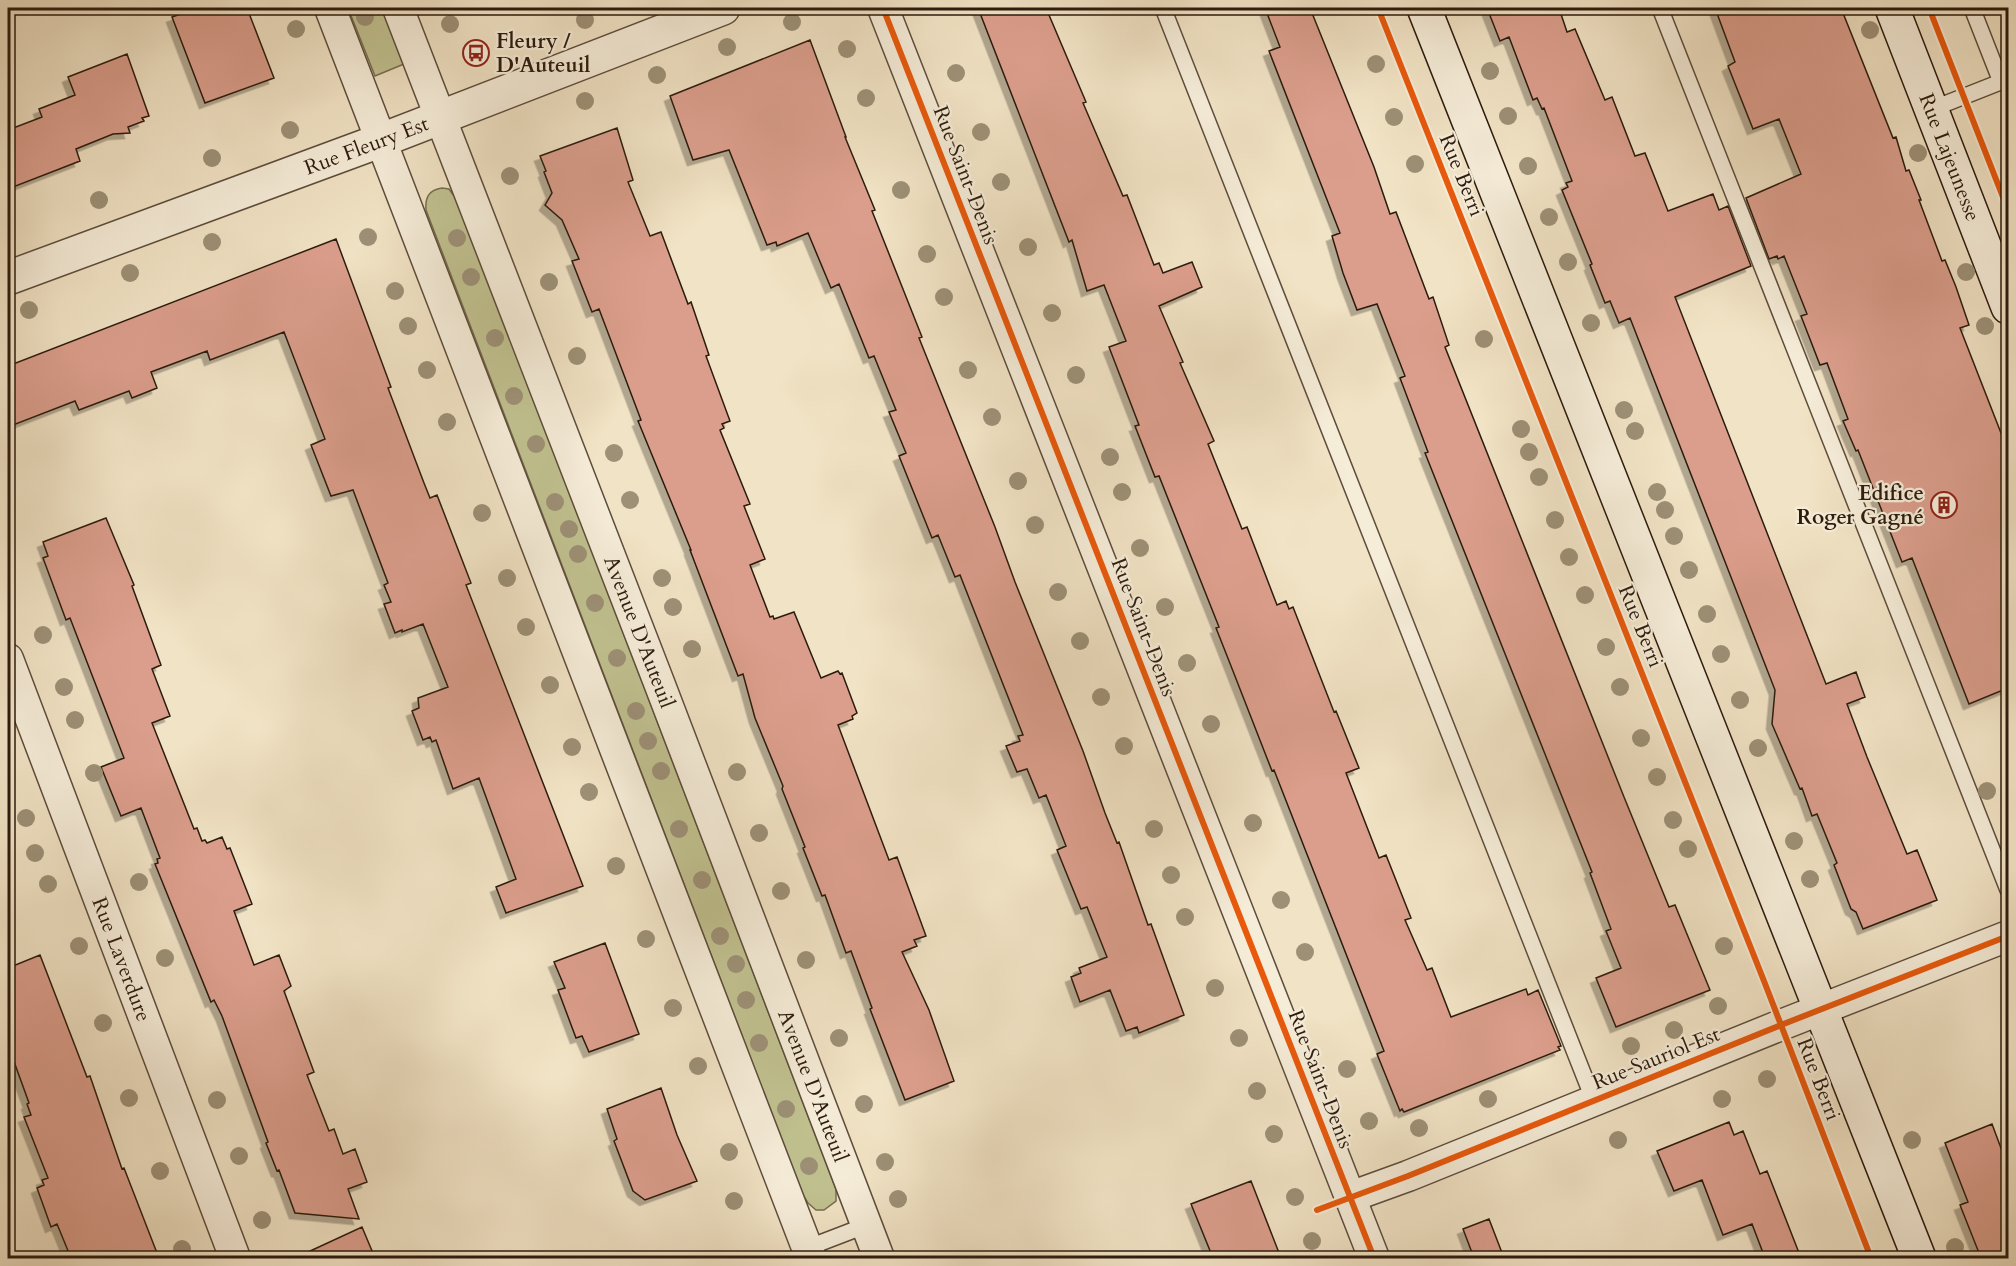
<svg xmlns="http://www.w3.org/2000/svg" width="2016" height="1266" viewBox="0 0 2016 1266" font-family="Cardo,serif">
  <style>
    .green { fill: #c1c190; stroke: #766e4f; stroke-width: 1.5 }
    .building { fill: #db9e8c; stroke: #2c1b0e; stroke-width: 1.5; filter: url(#shadow) }
    .lines { fill: none; stroke-linecap: round; stroke-linejoin: round }
    .service-casing { stroke: #5d4d3c; stroke-width: 18 }
    .minor-casing { stroke: #5d4d3c; stroke-width: 33 }
    .tertiary-casing { stroke: #5d4d3c; stroke-width: 36 }
    .secondary-casing { stroke: #2c1b0e; stroke-width: 36 }
    .service { stroke: #f6edd9; stroke-width: 15 }
    .minor { stroke: #f6edd9; stroke-width: 30 }
    .tertiary { stroke: #f6edd9; stroke-width: 33 }
    .secondary { stroke: #f6edd9; stroke-width: 33 }
    .cycleway-casing { stroke: #f6edd9; stroke-width: 10 }
    .cycleway { stroke: #e8590c; stroke-width: 6 }
    .tree { fill: #9d9076 }
    .labels { text-anchor: middle; stroke-width: 4.5; stroke-linejoin: round; paint-order: stroke }
    .poi-label { font-size: 21px; font-weight: bold; fill: #2c1b0e; stroke: #f6edd9; text-anchor: start }
    .street-label { font-size: 21px; fill: #2c1b0e; stroke: #f6edd9 }
  </style>
  <defs>
    <filter id="shadow"><feDropShadow dx="-5.5" dy="5.5" stdDeviation="0" flood-color="#0004"/></filter>
  </defs>
  <rect width="100%" height="100%" fill="#f1e3c5"/>
  <filter id="stains"><feTurbulence type="fractalNoise" baseFrequency=".00333" numOctaves="4"/><feColorMatrix values="0 0 0 0 .2 0 0 0 0 .09 0 0 0 0 .02 0 0 0 .5 -.17"/></filter>
  <radialGradient id="worn" r=".72"><stop offset=".6" stop-color="#630" stop-opacity="0"/><stop offset="1" stop-color="#630" stop-opacity=".3"/></radialGradient>
  <!-- green -->
  <path class="green" d="M348,8H382L404,64L375,76Z
    M442,188L449,189L459,203L836,1189V1201L824,1210H816L808,1203L803,1195L426,210C425,197 429,190 442,188Z"/>
  <!-- building -->
  <path class="building" d="M198,8H247L274,78L205,103L172,17Z
    M978,8H1046L1086,102L1083,103L1123,196L1127,195L1154,265L1159,263L1163,273L1192,262L1202,287L1159,306L1183,362L1180,363L1214,441L1208,444L1242,529L1247,527L1277,605L1286,601L1289,609L1293,607L1334,712L1336,711L1359,768L1346,773L1379,858L1386,855L1411,918L1405,920L1427,970L1432,968L1451,1017L1526,989L1528,995L1538,990L1561,1046L1558,1047L1560,1050L1404,1112L1402,1109L1400,1111L1377,1054L1384,1051L1274,770L1272,771L1231,666L1216,628L1219,627L1159,476L1155,477L1135,426L1139,425L1109,347L1126,341L1104,285L1087,291L1072,240L1069,242Z
    M1265,8H1310L1374,167L1390,214L1396,212L1429,299L1433,297L1449,345L1445,347L1624,797L1669,907L1675,905L1710,990L1616,1027L1596,978L1621,968L1606,931L1611,929L1590,873L1592,872L1425,453L1428,452L1400,378L1405,376L1377,304L1357,310L1343,273L1332,236L1340,233L1269,51L1280,47Z
    M1487,8H1559L1567,32L1575,29L1605,100L1612,97L1635,156L1645,153L1668,211L1713,194L1719,210L1728,206L1751,266L1675,297L1826,684L1856,672L1865,697L1847,704L1867,757L1907,854L1917,850L1937,900L1863,929L1856,912L1851,909L1834,865L1837,863L1817,814L1812,816L1802,788L1800,789L1772,724L1775,690L1630,318L1619,323L1610,301L1605,303L1590,265L1592,264L1562,190L1568,187L1566,183L1572,181L1544,108L1542,109L1537,98L1533,100L1509,37L1500,41Z
    M1715,8H1841L1893,138L1896,137L1906,171L1909,170L1921,200H1919L1942,261L1945,260L1956,287L1969,325L1960,328L2008,451V688L1969,704L1912,558L1902,562L1858,450L1856,451L1843,421L1848,419L1827,363L1820,365L1801,316L1807,314L1784,256L1778,259L1777,256L1769,259L1746,198L1801,174L1779,119L1753,129L1728,66L1735,62Z
    M810,40L846,137H845L875,210L872,211L922,337L919,338L995,527L1015,582L1083,751L1105,813L1117,843L1119,842L1148,925L1151,924L1184,1015L1139,1033L1137,1027L1126,1031L1110,990L1080,1002L1071,977L1081,973L1079,968L1107,957L1087,907L1081,909L1057,850L1066,846L1046,795L1039,798L1027,769L1017,772L1006,746L1020,741L1018,736L1023,735L960,575L955,577L938,535L932,538L899,456L906,453L889,412L896,410L874,356L869,358L839,284L831,288L808,233L777,246L776,242L767,245L729,150L693,160L670,96Z
    M127,54L149,116L142,118L144,121L128,127L130,133L113,134L76,149L80,161L8,189V130L42,117L39,109L75,95L68,77Z
    M617,128L633,180L628,182L650,236L661,232L688,304L691,302L709,355L706,356L730,421L722,424L724,428L720,430L750,504L744,506L765,559L750,565L770,617L773,616L774,619L794,612L821,678L838,671L840,674L842,673L857,713L852,716L853,719L838,725L889,860L897,857L926,936L914,940L917,946L902,952L929,1010L954,1081L905,1100L870,1009L872,1008L851,951L846,953L825,895L822,896L803,848L805,847L782,789L783,786L755,718L743,674L738,676L690,550H691L638,421L641,420L599,309L592,312L572,261L579,259L562,220L545,205L552,193L544,172L546,171L540,156Z
    M336,239L391,387L388,388L424,483L430,498L437,495L471,583L466,585L583,886L506,913L496,887L516,879L479,778L453,789L436,740L432,742L430,737L423,740L412,711L419,708L418,698L448,687L423,624L402,632V630L395,633L384,604L391,602L384,585L388,583L353,490L331,496L311,445L325,439L284,332L210,360L207,351L151,372L157,388L132,398L129,391L79,410L75,401L8,427V366Z
    M106,518L134,585L132,586L161,665L152,669L170,716L152,723L194,829L197,828L202,841L205,840L207,843L222,837L227,849L230,848L252,904L234,911L254,965L279,955L291,986L284,991L314,1072L307,1075L329,1131L334,1129L343,1154L355,1149L367,1182L348,1189L359,1219L295,1213L279,1170L277,1171L266,1143L268,1142L222,1016L214,1000L211,1002L155,864L158,863L157,859L160,858L141,808L121,816L101,767L124,758L70,618L66,620L43,558L48,556L43,542Z
    M605,943L639,1034L589,1052L582,1036L576,1038L558,990L565,988L554,962Z
    M40,955L87,1077L90,1076L122,1169L124,1168L157,1253L142,1258H71L57,1224L51,1227L37,1188L44,1185L42,1180L48,1178L24,1117L31,1115L27,1104L29,1103L8,1045V968Z
    M661,1088L677,1135L697,1181L645,1200L633,1191L614,1141L617,1139L607,1109Z
    M1729,1122L1734,1135L1743,1131L1760,1174L1767,1171L1801,1258H1765L1752,1224L1723,1235L1702,1180L1674,1191L1657,1151Z
    M1992,1124L2008,1167V1258H1981L1960,1205L1968,1202L1945,1143Z
    M1251,1181L1281,1258H1213L1191,1204Z
    M1489,1219L1504,1258H1474L1463,1229Z
    M362,1227L375,1258H295Z"/>
  <g class="lines">
    <defs>
      <path id="service" d="M1163,8L1594,1101
        M1660,8L2008,890
        M1972,8L2001,82
        M1932,109L2008,79
        M807,1248L867,1225"/>
      <g id="minor">
        <path d="M330,8L811,1258"/>
        <path id="s1" d="M398,8L658,680L879,1258"/>
        <path d="M883,8L1374,1258"/>
        <path id="s2" d="M8,659L235,1258"/>
        <path d="M1350,1197L1408,1176L1781,1025L2008,936"/>
      </g>
      <g id="tertiary">
        <path id="s3" d="M8,278L382,140L723,8"/>
      </g>
      <g id="secondary">
        <path d="M1424,8L1919,1258"/>
        <path id="s4" d="M1892,8L2008,307"/>
      </g>
    </defs>
    <!-- service casing -->
    <use href="#service" class="service-casing"/>
    <!-- minor casing -->
    <use href="#minor" class="minor-casing"/>
    <!-- tertiary casing -->
    <use href="#tertiary" class="tertiary-casing"/>
    <!-- secondary casing -->
    <use href="#secondary" class="secondary-casing"/>
    <!-- service -->
    <use href="#service" class="service"/>
    <!-- minor -->
    <use href="#minor" class="minor"/>
    <!-- tertiary -->
    <use href="#tertiary" class="tertiary"/>
    <!-- secondary -->
    <use href="#secondary" class="secondary"/>
    <defs>
      <path id="cycleway" d="M883,8L1374,1258
        M1378,8L1764,981L1871,1258
        M1929,8L2008,210
        M1317,1210L1408,1176L1781,1025L2008,936"/>
    </defs>
    <!-- cycleway casing -->
    <use href="#cycleway" class="cycleway-casing"/>
    <!-- cycleway -->
    <use href="#cycleway" class="cycleway"/>
  </g>
  <!-- trees -->
  <g class="tree">
    <circle cx="365" cy="17" r="9"/>
    <circle cx="585" cy="20" r="9"/>
    <circle cx="792" cy="22" r="9"/>
    <circle cx="450" cy="24" r="9"/>
    <circle cx="296" cy="29" r="9"/>
    <circle cx="1870" cy="30" r="9"/>
    <circle cx="727" cy="47" r="9"/>
    <circle cx="847" cy="49" r="9"/>
    <circle cx="1376" cy="64" r="9"/>
    <circle cx="1490" cy="71" r="9"/>
    <circle cx="956" cy="73" r="9"/>
    <circle cx="657" cy="75" r="9"/>
    <circle cx="866" cy="98" r="9"/>
    <circle cx="585" cy="101" r="9"/>
    <circle cx="1508" cy="116" r="9"/>
    <circle cx="1394" cy="117" r="9"/>
    <circle cx="290" cy="130" r="9"/>
    <circle cx="981" cy="132" r="9"/>
    <circle cx="1918" cy="153" r="9"/>
    <circle cx="212" cy="158" r="9"/>
    <circle cx="1415" cy="164" r="9"/>
    <circle cx="1528" cy="166" r="9"/>
    <circle cx="510" cy="176" r="9"/>
    <circle cx="1001" cy="182" r="9"/>
    <circle cx="901" cy="190" r="9"/>
    <circle cx="99" cy="200" r="9"/>
    <circle cx="1549" cy="217" r="9"/>
    <circle cx="368" cy="237" r="9"/>
    <circle cx="457" cy="238" r="9"/>
    <circle cx="212" cy="242" r="9"/>
    <circle cx="1028" cy="247" r="9"/>
    <circle cx="927" cy="254" r="9"/>
    <circle cx="1568" cy="262" r="9"/>
    <circle cx="1966" cy="272" r="9"/>
    <circle cx="130" cy="273" r="9"/>
    <circle cx="471" cy="277" r="9"/>
    <circle cx="549" cy="282" r="9"/>
    <circle cx="395" cy="291" r="9"/>
    <circle cx="944" cy="297" r="9"/>
    <circle cx="29" cy="310" r="9"/>
    <circle cx="1052" cy="313" r="9"/>
    <circle cx="1591" cy="323" r="9"/>
    <circle cx="408" cy="326" r="9"/>
    <circle cx="1985" cy="326" r="9"/>
    <circle cx="495" cy="338" r="9"/>
    <circle cx="1484" cy="339" r="9"/>
    <circle cx="577" cy="356" r="9"/>
    <circle cx="427" cy="370" r="9"/>
    <circle cx="968" cy="370" r="9"/>
    <circle cx="1076" cy="375" r="9"/>
    <circle cx="514" cy="396" r="9"/>
    <circle cx="1624" cy="410" r="9"/>
    <circle cx="992" cy="417" r="9"/>
    <circle cx="447" cy="422" r="9"/>
    <circle cx="1521" cy="429" r="9"/>
    <circle cx="1635" cy="431" r="9"/>
    <circle cx="536" cy="444" r="9"/>
    <circle cx="1529" cy="452" r="9"/>
    <circle cx="614" cy="453" r="9"/>
    <circle cx="1110" cy="457" r="9"/>
    <circle cx="1539" cy="477" r="9"/>
    <circle cx="1018" cy="481" r="9"/>
    <circle cx="1122" cy="492" r="9"/>
    <circle cx="1657" cy="492" r="9"/>
    <circle cx="630" cy="500" r="9"/>
    <circle cx="555" cy="502" r="9"/>
    <circle cx="1665" cy="510" r="9"/>
    <circle cx="482" cy="513" r="9"/>
    <circle cx="1555" cy="520" r="9"/>
    <circle cx="1035" cy="525" r="9"/>
    <circle cx="569" cy="529" r="9"/>
    <circle cx="1674" cy="536" r="9"/>
    <circle cx="1140" cy="548" r="9"/>
    <circle cx="578" cy="554" r="9"/>
    <circle cx="1569" cy="557" r="9"/>
    <circle cx="1689" cy="570" r="9"/>
    <circle cx="507" cy="578" r="9"/>
    <circle cx="662" cy="578" r="9"/>
    <circle cx="1058" cy="592" r="9"/>
    <circle cx="1585" cy="595" r="9"/>
    <circle cx="595" cy="603" r="9"/>
    <circle cx="673" cy="607" r="9"/>
    <circle cx="1165" cy="607" r="9"/>
    <circle cx="1707" cy="614" r="9"/>
    <circle cx="526" cy="627" r="9"/>
    <circle cx="43" cy="635" r="9"/>
    <circle cx="1080" cy="641" r="9"/>
    <circle cx="1606" cy="647" r="9"/>
    <circle cx="692" cy="649" r="9"/>
    <circle cx="1721" cy="654" r="9"/>
    <circle cx="617" cy="658" r="9"/>
    <circle cx="1187" cy="663" r="9"/>
    <circle cx="550" cy="685" r="9"/>
    <circle cx="64" cy="687" r="9"/>
    <circle cx="1620" cy="687" r="9"/>
    <circle cx="1101" cy="697" r="9"/>
    <circle cx="1740" cy="700" r="9"/>
    <circle cx="636" cy="711" r="9"/>
    <circle cx="75" cy="720" r="9"/>
    <circle cx="1211" cy="724" r="9"/>
    <circle cx="1641" cy="738" r="9"/>
    <circle cx="648" cy="741" r="9"/>
    <circle cx="1124" cy="746" r="9"/>
    <circle cx="572" cy="747" r="9"/>
    <circle cx="1758" cy="748" r="9"/>
    <circle cx="661" cy="771" r="9"/>
    <circle cx="737" cy="772" r="9"/>
    <circle cx="94" cy="773" r="9"/>
    <circle cx="1657" cy="777" r="9"/>
    <circle cx="1987" cy="791" r="9"/>
    <circle cx="589" cy="792" r="9"/>
    <circle cx="26" cy="818" r="9"/>
    <circle cx="1673" cy="820" r="9"/>
    <circle cx="1253" cy="823" r="9"/>
    <circle cx="679" cy="829" r="9"/>
    <circle cx="1154" cy="829" r="9"/>
    <circle cx="759" cy="833" r="9"/>
    <circle cx="1794" cy="841" r="9"/>
    <circle cx="1688" cy="849" r="9"/>
    <circle cx="35" cy="853" r="9"/>
    <circle cx="616" cy="866" r="9"/>
    <circle cx="1171" cy="875" r="9"/>
    <circle cx="1810" cy="879" r="9"/>
    <circle cx="702" cy="880" r="9"/>
    <circle cx="139" cy="882" r="9"/>
    <circle cx="48" cy="884" r="9"/>
    <circle cx="781" cy="891" r="9"/>
    <circle cx="1281" cy="900" r="9"/>
    <circle cx="1185" cy="917" r="9"/>
    <circle cx="720" cy="936" r="9"/>
    <circle cx="646" cy="939" r="9"/>
    <circle cx="79" cy="946" r="9"/>
    <circle cx="1724" cy="946" r="9"/>
    <circle cx="1305" cy="952" r="9"/>
    <circle cx="165" cy="958" r="9"/>
    <circle cx="806" cy="960" r="9"/>
    <circle cx="736" cy="964" r="9"/>
    <circle cx="1215" cy="988" r="9"/>
    <circle cx="746" cy="1000" r="9"/>
    <circle cx="1718" cy="1006" r="9"/>
    <circle cx="673" cy="1008" r="9"/>
    <circle cx="103" cy="1023" r="9"/>
    <circle cx="1674" cy="1030" r="9"/>
    <circle cx="839" cy="1038" r="9"/>
    <circle cx="1239" cy="1038" r="9"/>
    <circle cx="759" cy="1043" r="9"/>
    <circle cx="1631" cy="1046" r="9"/>
    <circle cx="698" cy="1066" r="9"/>
    <circle cx="1347" cy="1069" r="9"/>
    <circle cx="1767" cy="1079" r="9"/>
    <circle cx="1257" cy="1091" r="9"/>
    <circle cx="129" cy="1098" r="9"/>
    <circle cx="1488" cy="1099" r="9"/>
    <circle cx="1722" cy="1099" r="9"/>
    <circle cx="217" cy="1100" r="9"/>
    <circle cx="864" cy="1104" r="9"/>
    <circle cx="786" cy="1109" r="9"/>
    <circle cx="1369" cy="1121" r="9"/>
    <circle cx="1419" cy="1128" r="9"/>
    <circle cx="1274" cy="1134" r="9"/>
    <circle cx="1618" cy="1140" r="9"/>
    <circle cx="1912" cy="1140" r="9"/>
    <circle cx="729" cy="1152" r="9"/>
    <circle cx="239" cy="1156" r="9"/>
    <circle cx="885" cy="1162" r="9"/>
    <circle cx="809" cy="1166" r="9"/>
    <circle cx="160" cy="1171" r="9"/>
    <circle cx="1295" cy="1197" r="9"/>
    <circle cx="898" cy="1199" r="9"/>
    <circle cx="734" cy="1201" r="9"/>
    <circle cx="262" cy="1220" r="9"/>
    <circle cx="1312" cy="1241" r="9"/>
    <circle cx="1955" cy="1247" r="9"/>
    <circle cx="182" cy="1249" r="9"/>
  </g>
  <!-- icons -->
  <defs>
    <symbol id="bus-ring" viewBox="-11 -11 22 22"><circle r="9.5" fill="#f6edd9" stroke="#8f2418" stroke-width="1.5"/><path d="M-5-6H5V4H4V6H2V4H-2V6H-4V4H-5ZM-3.5-4V0h7V-4ZM-3.5 1.2v1.5H-2V1.2ZM2 1.2v1.5H3.5V1.2Z" fill="#8f2418"/></symbol>
    <symbol id="building-ring" viewBox="-11 -11 22 22"><circle r="9.5" fill="#f6edd9" stroke="#8f2418" stroke-width="1.5"/><path d="M-4-6H4V6H1V3H-1V6H-4ZM-2.5-4.3h1.7v1.8h-1.7ZM.8-4.3h1.7v1.8H.8ZM-2.5-1h1.7V.8h-1.7ZM.8-1h1.7V.8H.8Z" fill="#8f2418"/></symbol>
  </defs>
  <g fill-rule="evenodd">
    <use href="#bus-ring" x="461" y="38" width="30" height="30"/>
    <use href="#building-ring" x="1929" y="490" width="30" height="30"/>
  </g>
  <g class="labels">
    <!-- poi labels -->
    <g class="poi-label">
      <text x="496" y="48">Fleury /<tspan x="496" dy="24">D'Auteuil</tspan></text>
      <text x="1924" y="500" text-anchor="end">Edifice<tspan x="1924" dy="24">Roger Gagné</tspan></text>
    </g>
    <!-- street labels -->
    <g class="street-label">
      <text dy="7" stroke="none"><textPath href="#s3" startOffset="382">Rue Fleury Est</textPath></text>
      <text dy="7" stroke="none"><textPath href="#s4" startOffset="160">Rue Lajeunesse</textPath></text>
      <text transform="translate(966 175) rotate(69)" y="7">Rue Saint-Denis</text>
      <text transform="translate(1462 175) rotate(68)" y="7">Rue Berri</text>
      <text transform="translate(1641 626) rotate(68)" y="7">Rue Berri</text>
      <text transform="translate(1144 627) rotate(69)" y="7">Rue Saint-Denis</text>
      <text dy="7" stroke="none"><textPath href="#s1" startOffset="669">Avenue D'Auteuil</textPath></text>
      <text dy="7" stroke="none"><textPath href="#s2" startOffset="321">Rue Laverdure</textPath></text>
      <text transform="translate(1656 1058) rotate(-22)" y="7">Rue Sauriol Est</text>
      <text transform="translate(1321 1079) rotate(69)" y="7">Rue Saint-Denis</text>
      <text transform="translate(1819 1079) rotate(69)" y="7">Rue Berri</text>
      <text dy="7" stroke="none"><textPath href="#s1" startOffset="1155">Avenue D'Auteuil</textPath></text>
    </g>
  </g>
  <!-- margin -->
  <rect width="2016" height="1266" fill="none" stroke="#f1e3c5" stroke-width="30"/>
  <rect x="9" y="9" width="1998" height="1248" fill="none" stroke="#2c1b0e" stroke-width="3"/>
  <rect x="15" y="15" width="1986" height="1236" fill="none" stroke="#2c1b0e" stroke-width="1.5"/>
  <rect width="100%" height="100%" filter="url(#stains)"/>
  <rect width="100%" height="100%" fill="url(#worn)"/>
</svg>
